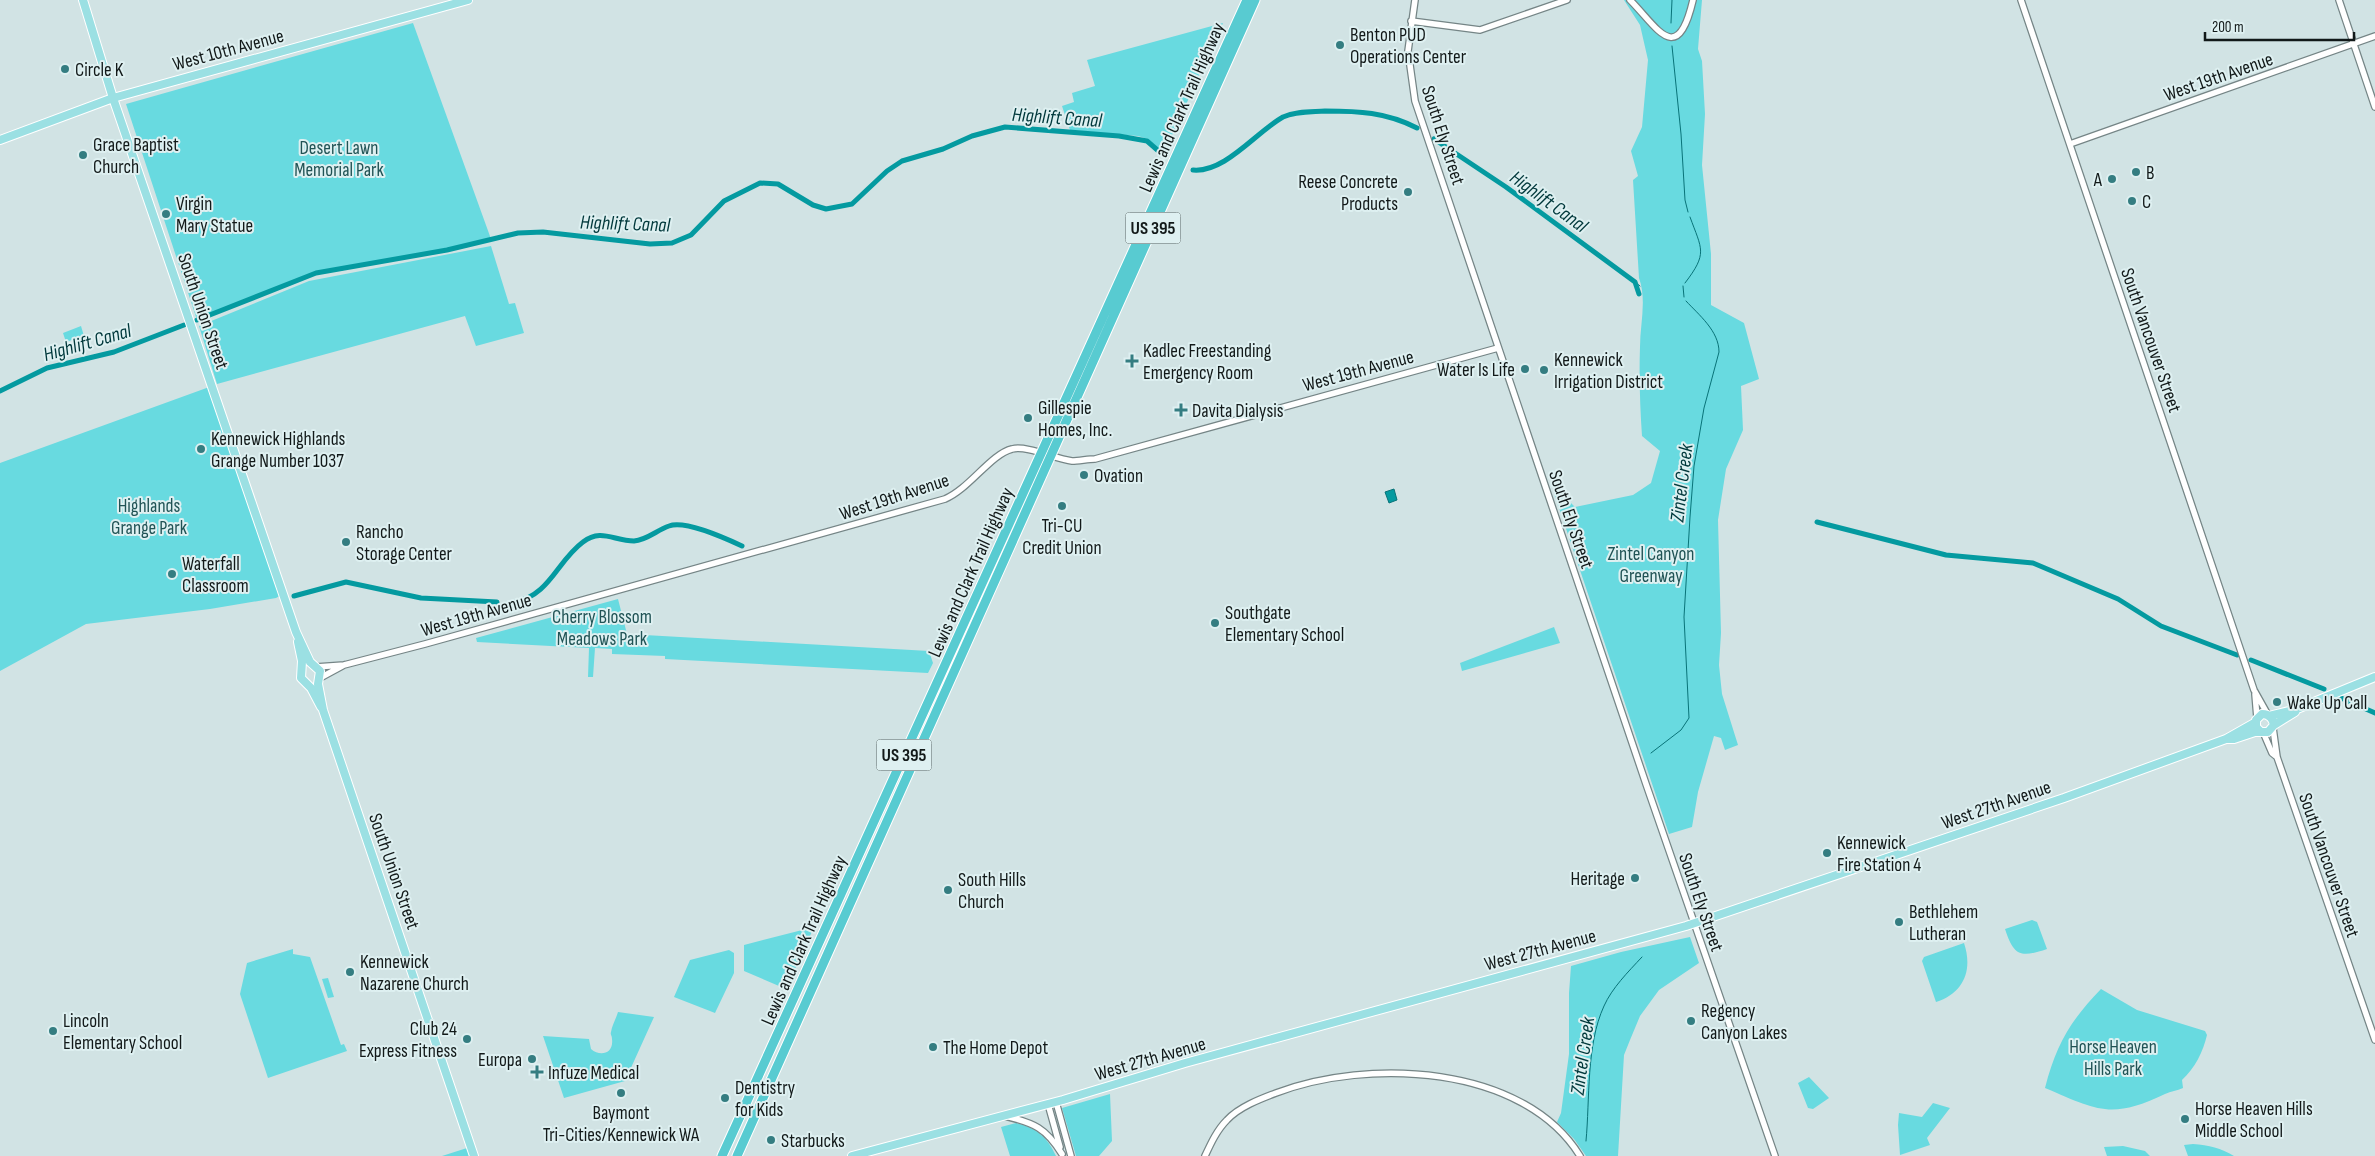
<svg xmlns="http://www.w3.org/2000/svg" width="2375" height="1156" viewBox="0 0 2375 1156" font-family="'Sofia Sans Condensed',sans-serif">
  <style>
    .green { fill: #68dae0 }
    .water { fill: #049aa0; stroke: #087378 }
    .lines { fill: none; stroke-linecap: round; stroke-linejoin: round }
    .stream { stroke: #087378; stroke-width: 1 }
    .canal { stroke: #049aa0; stroke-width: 5 }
    .minor-casing { stroke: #758586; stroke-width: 8 }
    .major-casing { stroke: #fff; stroke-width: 10 }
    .highway-casing { stroke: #fff; stroke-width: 11 }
    .minor { stroke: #fff; stroke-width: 5.5 }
    .major { stroke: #9be0e3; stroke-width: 8 }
    .highway { stroke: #58cbd1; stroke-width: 9 }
    .poi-dot { fill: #347d81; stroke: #def0f1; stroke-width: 2 }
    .labels { text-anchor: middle; stroke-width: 4; stroke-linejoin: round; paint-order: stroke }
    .shield { fill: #def0f1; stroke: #4f5a5a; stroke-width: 1 }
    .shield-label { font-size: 18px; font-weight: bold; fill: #121919 }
    .poi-label { font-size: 19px; fill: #121919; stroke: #def0f1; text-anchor: start }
    .street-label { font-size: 19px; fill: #121919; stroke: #def0f1 }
    .park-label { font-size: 19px; fill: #205355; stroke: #def0f1 }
    .water-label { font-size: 20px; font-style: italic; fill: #00383b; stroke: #def0f1 }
  </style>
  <rect width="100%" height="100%" fill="#d1e3e4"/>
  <!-- green -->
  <path class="green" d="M1624,0H1702L1698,49L1702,61L1705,114L1702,165L1711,254V305L1744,323L1759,379L1741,386L1743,430L1726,469L1718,520L1721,633L1719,665L1722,694L1738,745L1725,750L1721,738L1714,736L1698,792L1692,827L1669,834L1554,493L1565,497L1575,507L1633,495L1651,483L1660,451L1642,436C1640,406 1639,377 1640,347C1640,324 1647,300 1639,278L1633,180L1638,176L1631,151L1642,127L1648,60L1640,25Z
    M413,23L491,239L314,275L197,320L126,104Z
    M1223,23L1164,153L1148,139L1138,136L1070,130L1062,106L1074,102L1072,93L1095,86L1087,60Z
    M491,246L509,304L515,303L524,333L476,346L465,316L217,384L199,326L309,281Z
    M81,326L84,336L66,342L63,333Z
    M212,386L283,594L276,598L210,609L86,624L0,671V463Z
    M618,599L627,634L929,651L933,663L928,673L665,659V656L612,654V649L595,648L593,677H588L589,648L477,642L476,638Z
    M1554,627L1560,643L1462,671L1460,663Z
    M2032,920L2037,922L2047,949C2020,958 2014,956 2005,929Z
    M814,927L786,989L744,971V945Z
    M1690,937L1699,963L1659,990L1640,1016L1630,1040L1624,1055L1618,1156H1586L1574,1139L1557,1122L1561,1113L1569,1054V993L1571,966L1621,952Z
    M1964,943C1973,970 1964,993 1936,1002L1922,961L1924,957Z
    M293,949V954L310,957L341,1045L344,1044L347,1051L268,1078L240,994L247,963Z
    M729,950L734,953V973L715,1013L674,997L690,960Z
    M328,978L334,997L328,998L322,979Z
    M2101,989L2137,1010L2205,1031L2207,1035C2203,1052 2195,1068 2182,1080L2183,1088C2177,1091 2171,1091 2165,1094C2111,1120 2097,1110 2045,1088C2056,1045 2070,1021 2101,989Z
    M618,1012L654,1017L625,1081L564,1098L543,1036L589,1039L591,1049C600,1057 614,1054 612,1039C612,1035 610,1035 611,1032C612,1025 616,1019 618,1012Z
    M1809,1077L1829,1098L1813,1109L1808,1108L1798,1083Z
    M1110,1094L1112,1141L1099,1156H1076L1062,1108Z
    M1933,1103L1950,1108L1927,1138L1930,1145L1900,1155L1898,1125L1899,1113L1922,1117Z
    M1016,1123C1036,1128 1047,1136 1056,1156H1010L1001,1127Z
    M2193,1144C2209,1145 2221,1148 2234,1156H2188L2184,1145Z
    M2123,1146L2145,1151L2150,1156H2107L2104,1147Z
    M467,1148L470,1156H442Z"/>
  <!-- water -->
  <path class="water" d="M1394,489L1397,500L1389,503L1385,492Z"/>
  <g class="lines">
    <!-- stream -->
    <path class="stream" d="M1671,23L1672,0
      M1672,46L1681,134L1685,200L1688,212
      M1635,282L1640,286
      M1685,283C1708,253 1702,250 1690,217
      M1683,286L1684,297
      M1651,753L1681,730L1689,718L1684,617L1690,517L1694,466L1704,408L1719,352C1719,331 1699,315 1686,301
      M1586,1141C1590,1099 1586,1045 1604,1006C1612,988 1628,972 1642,957"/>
    <!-- canal -->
    <path class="canal" d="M1434,139L1506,187L1635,282L1639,294
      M1193,170C1225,173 1256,132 1283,117C1296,111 1311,112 1325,111C1358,111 1386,112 1417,128
      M197,320L316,273L447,250L518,233L543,232L650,244L672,243L691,235L724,201L760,183L778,184L813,205L826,209L852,204L887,171L902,161L943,149L972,136L1005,127L1119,136L1147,141L1162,154
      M0,391L47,368L114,352L184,325
      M1817,522L1946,555L2033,563L2118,599L2161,626L2237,655
      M294,596L346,582L421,598L497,602
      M515,602C550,595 557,561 583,542C601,528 614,541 634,541C647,540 657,530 669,526C685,520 727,539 742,546
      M2251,660L2324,689
      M2341,698L2375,713"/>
    <defs>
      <path id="minor" d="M1415,0L1408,51L1415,101L1646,784L1775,1156
        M1630,0C1657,27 1677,68 1693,0
        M2021,0L2254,690L2268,715
        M2339,0L2375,107
        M1411,21L1480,30L1567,0
        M2070,144L2375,36
        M316,667L344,665L425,644L945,499C969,489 991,454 1012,449C1027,445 1055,459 1072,461C1079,461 1088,459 1095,459L1498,348
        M320,678L344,665
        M2255,694L2257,718
        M2273,728L2277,757L2375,1040
        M2263,732L2272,753L2277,757
        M1056,1102L1071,1156
        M1048,1104L1060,1147
        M1005,1116C1034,1123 1046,1128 1062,1154
        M1205,1156C1211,1143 1217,1130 1227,1120C1239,1107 1260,1099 1276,1093C1367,1058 1523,1064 1580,1156"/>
      <path id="major" d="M83,0L113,98L296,632L310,662L320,671L318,684L323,710L474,1156
        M0,140L113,98L468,0
        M298,642L302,661L301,678L311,688L321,707
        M2269,716L2297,709L2375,677
        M2274,725L2295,712
        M2227,739H2234L2255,732H2268L2274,725C2273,718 2269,714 2262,714L2256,720V727L2261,732
        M852,1156L1063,1100L1185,1063L1686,926L2064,798L2226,739L2256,722"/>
      <path id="highway" d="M722,1156L1247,0
        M737,1156L1255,0"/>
    </defs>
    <!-- minor casing -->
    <use href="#minor" class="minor-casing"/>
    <!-- major casing -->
    <use href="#major" class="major-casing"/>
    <!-- highway casing -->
    <use href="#highway" class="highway-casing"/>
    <!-- minor -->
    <use href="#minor" class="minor"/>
    <!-- major -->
    <use href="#major" class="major"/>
    <!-- highway -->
    <use href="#highway" class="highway"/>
  </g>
  <!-- markers -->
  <g class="poi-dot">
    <circle cx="1340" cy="45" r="5"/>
    <circle cx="65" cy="69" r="5"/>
    <circle cx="83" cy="155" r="5"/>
    <circle cx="2136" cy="172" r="5"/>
    <circle cx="2112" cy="179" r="5"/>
    <circle cx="1408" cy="192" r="5"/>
    <circle cx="2132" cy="201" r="5"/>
    <circle cx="166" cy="214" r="5"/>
    <path d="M1129.5 353.5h5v5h5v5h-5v5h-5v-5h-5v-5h5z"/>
    <circle cx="1525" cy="369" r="5"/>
    <circle cx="1544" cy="370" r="5"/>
    <path d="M1178.5 402.5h5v5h5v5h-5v5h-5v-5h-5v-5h5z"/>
    <circle cx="1028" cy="418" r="5"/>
    <circle cx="201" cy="449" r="5"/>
    <circle cx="1084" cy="475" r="5"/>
    <circle cx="1062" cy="506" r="5"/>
    <circle cx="346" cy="542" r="5"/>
    <circle cx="172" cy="574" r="5"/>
    <circle cx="1215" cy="623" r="5"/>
    <circle cx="2277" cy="702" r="5"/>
    <circle cx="1827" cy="853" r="5"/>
    <circle cx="1635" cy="878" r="5"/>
    <circle cx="948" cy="890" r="5"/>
    <circle cx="1899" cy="922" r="5"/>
    <circle cx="350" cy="972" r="5"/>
    <circle cx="1691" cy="1021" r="5"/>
    <circle cx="53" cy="1031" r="5"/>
    <circle cx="467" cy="1039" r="5"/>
    <circle cx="933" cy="1047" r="5"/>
    <circle cx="532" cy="1059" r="5"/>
    <path d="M534.5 1064.5h5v5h5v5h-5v5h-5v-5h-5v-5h5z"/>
    <circle cx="621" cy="1093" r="5"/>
    <circle cx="725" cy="1098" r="5"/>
    <circle cx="2185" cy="1119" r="5"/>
    <circle cx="771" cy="1140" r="5"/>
  </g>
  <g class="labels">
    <!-- shield labels -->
    <g class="shield">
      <rect x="1125.5" y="212.5" width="55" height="31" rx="4"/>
      <rect x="876.5" y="739.5" width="55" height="31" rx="4"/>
    </g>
    <g class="shield-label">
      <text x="1153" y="234">US 395</text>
      <text x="904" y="761">US 395</text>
    </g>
    <!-- poi labels -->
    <g class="poi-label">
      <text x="1350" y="41">Benton PUD<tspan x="1350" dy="22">Operations Center</tspan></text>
      <text x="75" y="76">Circle K</text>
      <text x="93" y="151">Grace Baptist<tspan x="93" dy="22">Church</tspan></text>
      <text x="2146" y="179">B</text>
      <text x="2102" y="186" text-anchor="end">A</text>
      <text x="1398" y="188" text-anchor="end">Reese Concrete<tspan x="1398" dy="22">Products</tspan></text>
      <text x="2142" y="208">C</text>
      <text x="176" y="210">Virgin<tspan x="176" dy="22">Mary Statue</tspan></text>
      <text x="1143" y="357">Kadlec Freestanding<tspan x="1143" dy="22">Emergency Room</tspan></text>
      <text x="1554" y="366">Kennewick<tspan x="1554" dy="22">Irrigation District</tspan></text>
      <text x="1515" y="376" text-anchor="end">Water Is Life</text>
      <text x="1038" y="414">Gillespie<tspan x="1038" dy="22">Homes, Inc.</tspan></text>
      <text x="1192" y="417">Davita Dialysis</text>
      <text x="211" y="445">Kennewick Highlands<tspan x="211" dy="22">Grange Number 1037</tspan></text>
      <text x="1094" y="482">Ovation</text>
      <text x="1062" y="532" text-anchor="middle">Tri-CU<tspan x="1062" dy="22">Credit Union</tspan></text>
      <text x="356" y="538">Rancho<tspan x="356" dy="22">Storage Center</tspan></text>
      <text x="182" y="570">Waterfall<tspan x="182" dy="22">Classroom</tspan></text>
      <text x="1225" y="619">Southgate<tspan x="1225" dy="22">Elementary School</tspan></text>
      <text x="2287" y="709">Wake Up Call</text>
      <text x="1837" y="849">Kennewick<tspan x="1837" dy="22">Fire Station 4</tspan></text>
      <text x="1625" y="885" text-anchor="end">Heritage</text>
      <text x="958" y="886">South Hills<tspan x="958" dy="22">Church</tspan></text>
      <text x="1909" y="918">Bethlehem<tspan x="1909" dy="22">Lutheran</tspan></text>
      <text x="360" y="968">Kennewick<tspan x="360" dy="22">Nazarene Church</tspan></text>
      <text x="1701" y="1017">Regency<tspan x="1701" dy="22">Canyon Lakes</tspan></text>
      <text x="63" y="1027">Lincoln<tspan x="63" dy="22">Elementary School</tspan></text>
      <text x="457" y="1035" text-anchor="end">Club 24<tspan x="457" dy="22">Express Fitness</tspan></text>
      <text x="943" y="1054">The Home Depot</text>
      <text x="522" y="1066" text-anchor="end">Europa</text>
      <text x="548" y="1079">Infuze Medical</text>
      <text x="735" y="1094">Dentistry<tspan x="735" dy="22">for Kids</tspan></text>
      <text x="2195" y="1115">Horse Heaven Hills<tspan x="2195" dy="22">Middle School</tspan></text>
      <text x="621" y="1119" text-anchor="middle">Baymont<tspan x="621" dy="22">Tri-Cities/Kennewick WA</tspan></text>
      <text x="781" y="1147">Starbucks</text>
    </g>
    <!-- street labels -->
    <g class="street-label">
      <text transform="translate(228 49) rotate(-15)" y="7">West 10th Avenue</text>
      <text transform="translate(2218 76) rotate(-19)" y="7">West 19th Avenue</text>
      <text transform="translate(1181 107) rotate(-66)" y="7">Lewis and Clark Trail Highway</text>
      <text transform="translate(1444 135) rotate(72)" y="7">South Ely Street</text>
      <text transform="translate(204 311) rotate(71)" y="7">South Union Street</text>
      <text transform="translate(2152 340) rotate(71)" y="7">South Vancouver Street</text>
      <text transform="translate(1358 370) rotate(-15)" y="7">West 19th Avenue</text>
      <text transform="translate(894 496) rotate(-18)" y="7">West 19th Avenue</text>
      <text transform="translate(1572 519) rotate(71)" y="7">South Ely Street</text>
      <text transform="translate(970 572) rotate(-66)" y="7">Lewis and Clark Trail Highway</text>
      <text transform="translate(476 614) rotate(-16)" y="7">West 19th Avenue</text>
      <text transform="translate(1996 804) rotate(-19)" y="7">West 27th Avenue</text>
      <text transform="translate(2330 865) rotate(71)" y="7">South Vancouver Street</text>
      <text transform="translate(395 871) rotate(71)" y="7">South Union Street</text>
      <text transform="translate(1702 902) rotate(71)" y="7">South Ely Street</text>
      <text transform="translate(803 940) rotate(-66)" y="7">Lewis and Clark Trail Highway</text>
      <text transform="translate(1540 949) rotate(-15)" y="7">West 27th Avenue</text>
      <text transform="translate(1150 1058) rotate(-16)" y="7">West 27th Avenue</text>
    </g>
    <!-- park labels -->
    <g class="park-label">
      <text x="339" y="154">Desert Lawn<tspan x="339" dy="22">Memorial Park</tspan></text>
      <text x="149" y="512">Highlands<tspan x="149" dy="22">Grange Park</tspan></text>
      <text x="1651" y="560">Zintel Canyon<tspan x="1651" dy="22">Greenway</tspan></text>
      <text x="602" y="623">Cherry Blossom<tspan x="602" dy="22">Meadows Park</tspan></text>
      <text x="2113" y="1053">Horse Heaven<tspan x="2113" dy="22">Hills Park</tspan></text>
    </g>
    <!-- water labels -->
    <g class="water-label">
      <text transform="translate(1057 117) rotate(4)" y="7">Highlift Canal</text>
      <text transform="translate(1549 201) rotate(36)" y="7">Highlift Canal</text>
      <text transform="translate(625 223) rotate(2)" y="7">Highlift Canal</text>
      <text transform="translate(87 342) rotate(-16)" y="7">Highlift Canal</text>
      <text transform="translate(1681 483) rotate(-83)" y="7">Zintel Creek</text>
      <text transform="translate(1582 1056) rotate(-82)" y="7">Zintel Creek</text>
    </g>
  </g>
  <!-- scale -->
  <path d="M2205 32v8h149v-8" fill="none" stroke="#121919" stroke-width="2.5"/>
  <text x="2212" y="32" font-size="15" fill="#121919" stroke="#def0f1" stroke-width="4" paint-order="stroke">200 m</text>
</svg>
